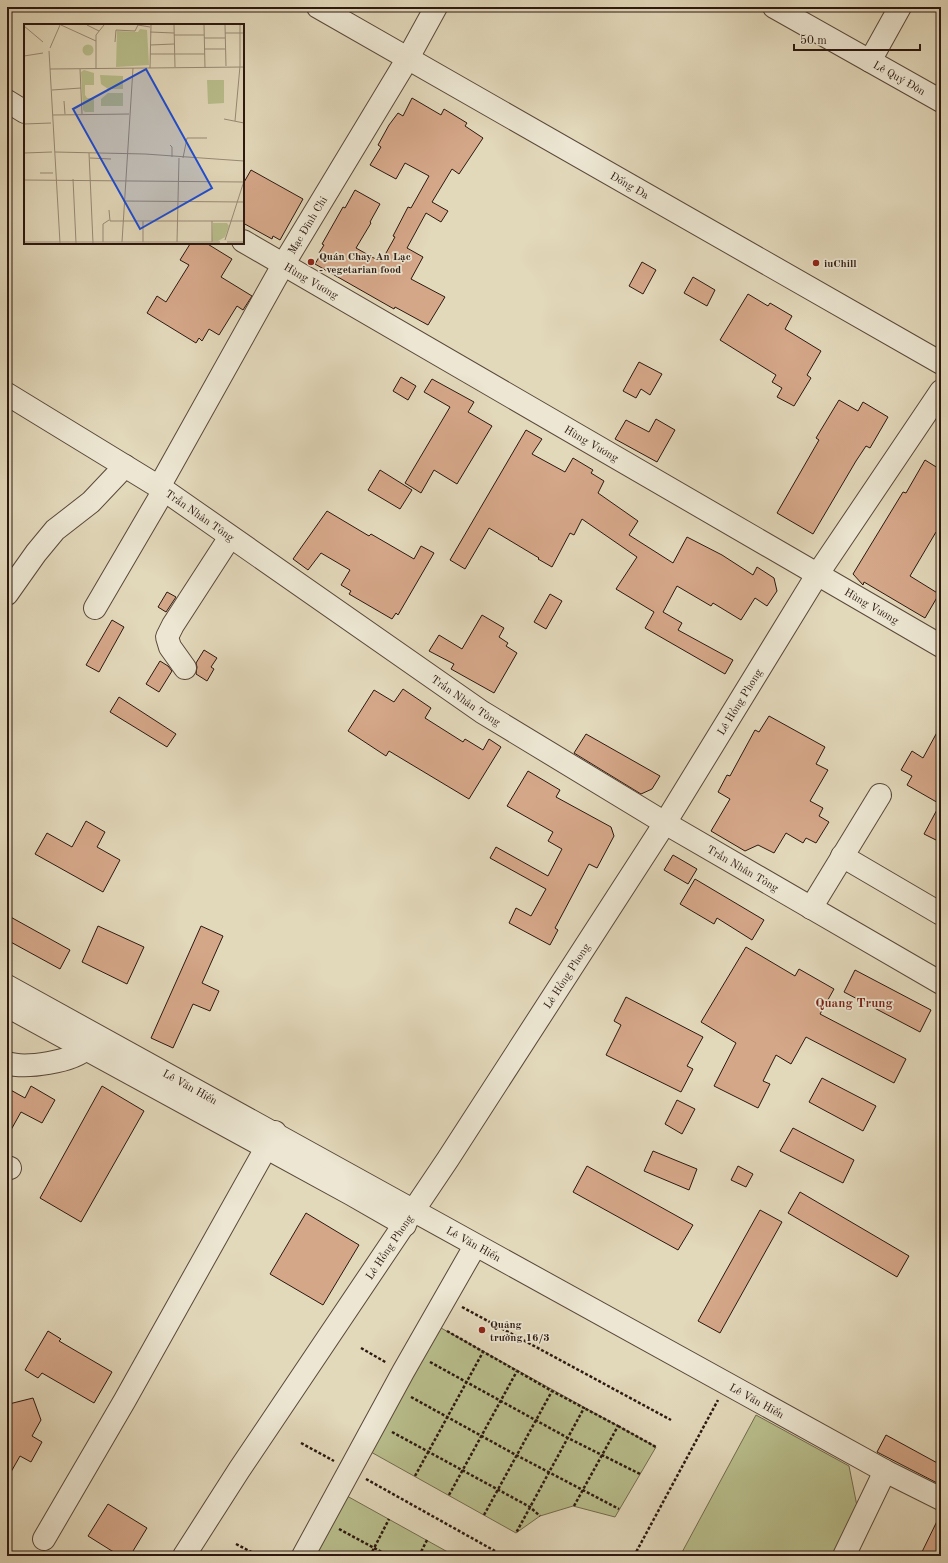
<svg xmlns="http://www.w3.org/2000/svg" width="948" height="1563" viewBox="0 0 948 1563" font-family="'Old Standard TT',serif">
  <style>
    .green { fill: #b8be8c; stroke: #726b4e }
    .building { fill: #d5a789; stroke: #2c1810 }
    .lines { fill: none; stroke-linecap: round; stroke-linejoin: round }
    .minor-casing { stroke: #5a483a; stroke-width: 24 }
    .path { stroke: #2c1810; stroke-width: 2.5; stroke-dasharray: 3 2; stroke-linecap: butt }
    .minor { stroke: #ece6d2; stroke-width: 22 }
    .poi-dot { fill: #8f2418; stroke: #ece6d2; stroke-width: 1.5 }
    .labels { text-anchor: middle; stroke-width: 3.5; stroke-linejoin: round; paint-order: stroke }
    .street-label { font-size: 11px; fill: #2c1810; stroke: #ece6d2 }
    .poi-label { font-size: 11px; font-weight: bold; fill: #2c1810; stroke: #ece6d2; text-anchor: start }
    .quarter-label { font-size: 13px; font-weight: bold; fill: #7a1f14; stroke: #ece6d2 }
    .inset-road { fill: none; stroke: #998b76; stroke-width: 1 }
    .view { fill: #1d4ed8; fill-opacity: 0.15; stroke: #1d4ed8; stroke-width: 2 }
    .inset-edge { fill: none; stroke: #2c1810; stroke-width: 2 }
  </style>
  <rect width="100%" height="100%" fill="#e2d8ba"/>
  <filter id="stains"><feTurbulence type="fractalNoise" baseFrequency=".005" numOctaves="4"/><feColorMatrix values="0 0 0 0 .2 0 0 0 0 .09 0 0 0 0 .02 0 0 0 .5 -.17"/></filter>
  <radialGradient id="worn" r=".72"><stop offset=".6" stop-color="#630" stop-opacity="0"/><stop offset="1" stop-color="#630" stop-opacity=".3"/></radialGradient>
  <!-- green -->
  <path class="green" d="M432,1323L656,1447L615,1517L573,1506L540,1516L516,1533L362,1447Z
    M756,1415L849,1466L857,1506L832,1556H680Z
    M338,1491L455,1556H303Z"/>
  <!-- building -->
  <path class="building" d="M412,98L441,115L444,109L467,123L465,126L483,138L459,174L452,169L432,202L448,211L441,222L426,213L407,248L423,257L411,279L445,297L428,325L395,307L394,309L315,264L321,254L319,253L324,245L322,244L343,207L345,208L355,190L380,204L370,222L371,223L356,248L381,262L395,237L393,236L408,207L411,208L429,176L405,163L396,179L370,165L381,147L378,145L389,125L398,113L403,116Z
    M251,170L303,199L280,240L273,236L272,239L243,223V184Z
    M195,243H206L232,259L221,277L252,296L243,310L237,306L219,335L209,329L202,341L199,338L196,343L147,313L157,296L166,302L189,265L180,260L190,244Z
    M642,262L656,270L643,294L629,286Z
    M693,277L715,290L707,306L684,293Z
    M748,294L768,306L770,303L792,316L785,329L821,351L807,375L811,378L794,406L777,397L782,388L772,382L776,375L720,340Z
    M639,362L662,374L650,395L641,389L636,398L623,391Z
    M401,377L416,386L408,400L393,391Z
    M432,379L474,402L468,412L492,426L457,484L434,470L421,493L405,483L450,407L424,392Z
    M839,400L858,411L863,402L888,417L870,448L866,446L856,461L813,534L777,513L819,440L816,438Z
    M656,419L675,430L657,462L615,439L626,420L649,432Z
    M526,430L542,439L532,454L565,472L573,458L593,470L591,473L604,481L598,493L638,521L629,535L673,563L687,537L722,555L753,575L757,567L774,578L777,591L767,606L755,598L741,620L713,603L711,606L677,586L663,612L682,623L678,630L733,660L725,674L645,628L654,612L616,589L637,557L582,519L574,535L570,533L552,567L538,559L539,558L489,528L465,569L450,560Z
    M925,460L941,470V535L936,532L910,576L939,594L925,618L864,582L863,585L853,574L903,492L906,493Z
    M380,470L412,490L400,509L368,490Z
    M327,511L369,536L371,534L414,559L421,546L434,553L398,615L396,613L392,619L349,594L351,591L341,585L350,570L321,553L308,570L293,559Z
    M167,592L176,597L166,612L158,607Z
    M550,594L562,601L546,629L534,622Z
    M482,615L504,628L499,637L508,643L506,646L517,653L494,693L451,669L454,664L429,651L439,635L462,649Z
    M112,620L124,627L99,672L86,665Z
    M204,650L217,658L211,667L214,669L207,681L196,674L197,667L196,663Z
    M160,661L168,666L172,671L159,692L146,684Z
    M403,689L431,708L425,718L463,742L465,739L483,750L489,739L501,747L469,799L389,751L386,756L348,731L374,690L394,702Z
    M119,697L176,734L167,747L110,712Z
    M769,716L825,747L816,764L828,770L810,801L823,808L819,816L829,822L816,843L806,838L803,843L786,833L774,853L758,845L745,851L711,831L730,799L718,792L727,775L730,776L755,730L759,732Z
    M941,725V831L936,840L924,834L940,804L907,785L912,776L901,770L912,751L923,758Z
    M586,734L660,776L652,789L641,794L574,753Z
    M528,771L560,790L556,797L611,827L614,836L597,868L589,864L555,928L558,930L550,945L509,923L516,908L531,916L546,889L490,858L496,847L548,876L562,849L548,841L553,832L507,806Z
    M86,821L105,832L97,847L120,860L103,892L35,854L47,833L72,847Z
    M673,855L697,869L688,884L664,870Z
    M695,879L764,920L752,940L717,918L714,924L680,904Z
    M7,915L70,950L60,969L7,940Z
    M98,926L144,947L127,984L82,962Z
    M201,926L223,936L202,983L219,991L210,1011L193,1004L173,1048L151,1038Z
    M746,947L795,976L799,969L834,989L820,1014L906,1059L894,1083L806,1037L791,1064L776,1055L763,1081L770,1084L758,1108L714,1086L736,1043L701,1022Z
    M855,970L931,1010L920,1032L844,992Z
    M626,997L703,1037L687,1066L693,1069L681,1092L606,1055L621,1025L614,1021Z
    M822,1078L876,1106L863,1131L809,1102Z
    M31,1086L55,1100L42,1123L21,1112L7,1137V1088L25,1098Z
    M102,1086L144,1111L81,1222L40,1198Z
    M677,1100L695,1109L682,1134L665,1124Z
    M793,1128L854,1160L843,1183L780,1151Z
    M653,1151L697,1169L689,1190L644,1171Z
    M587,1166L693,1225L678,1250L573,1192Z
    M738,1166L753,1174L746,1187L731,1180Z
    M800,1192L909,1256L897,1277L788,1213Z
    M760,1210L782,1222L720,1333L698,1321Z
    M306,1213L359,1245L323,1305L270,1274Z
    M48,1331L61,1339L59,1341L112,1372L94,1403L42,1373L38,1378L25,1370Z
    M33,1398L41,1420L32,1436L42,1442L31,1462L20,1456L7,1479V1411L9,1404Z
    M886,1435L941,1465V1485L877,1452Z
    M108,1504L147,1528L130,1556H120L88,1536Z
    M941,1513V1556H920Z"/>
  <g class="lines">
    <defs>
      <g id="minor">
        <path id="s1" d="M318,7L941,363"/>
        <path id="s2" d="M774,7L941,101"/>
        <path d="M870,61L900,7"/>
        <path d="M7,101L25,112"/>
        <path id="s3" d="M243,241L941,646"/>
        <path id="s4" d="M7,394L164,490L482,712L665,823L941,983"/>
        <path id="s5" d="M159,487L283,265L408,58L436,7"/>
        <path d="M7,594L36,553L55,530L91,502L125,466"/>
        <path d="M95,608L164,490"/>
        <path d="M185,668L170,647L167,637L173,625L230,537"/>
        <path d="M842,856L941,914"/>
        <path d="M811,908L880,795"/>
        <path id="s6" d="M7,986C300,1146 591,1310 885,1471L941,1499"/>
        <path d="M7,1006L351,1194L405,1225"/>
        <path d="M7,1063C25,1069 73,1062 87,1048C89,1046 90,1043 92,1040"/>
        <path d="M7,1167L10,1168"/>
        <path d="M44,1539L125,1400L275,1132"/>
        <path id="s7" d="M184,1556L239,1470L448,1159L665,823L817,575L941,391"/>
        <path d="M303,1556L403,1372L475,1246"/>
        <path d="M844,1556L885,1471"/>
      </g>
    </defs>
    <!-- minor casing -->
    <use href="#minor" class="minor-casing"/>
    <!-- path -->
    <path class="path" d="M462,1307L671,1420
      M447,1331L552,1391L584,1408L516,1533
      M361,1348L387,1363
      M430,1362L568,1438L640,1474
      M411,1397L516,1455L619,1509
      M618,1426L656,1447
      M392,1432L530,1507L540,1516
      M301,1443L334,1461
      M415,1476L483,1352
      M366,1479L495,1551
      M449,1495L517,1371
      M574,1506L618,1426L584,1408
      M484,1515L552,1391
      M339,1529L389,1556
      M236,1544L259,1556
      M370,1556L389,1519
      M419,1556L427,1540
      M634,1556L718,1400"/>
    <!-- minor -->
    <use href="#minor" class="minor"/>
  </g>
  <!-- markers -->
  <g class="poi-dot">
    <circle cx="311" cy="262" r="4"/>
    <circle cx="816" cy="263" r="4"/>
    <circle cx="482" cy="1330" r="4"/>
  </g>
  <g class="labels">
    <!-- street labels -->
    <g class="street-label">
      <text dy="4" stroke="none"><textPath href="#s2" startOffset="144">Lê Quý Đôn</textPath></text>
      <text dy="4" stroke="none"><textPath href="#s1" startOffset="359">Đống Đa</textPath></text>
      <text dy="4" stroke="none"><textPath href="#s5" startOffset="301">Mạc Đĩnh Chi</textPath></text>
      <text dy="4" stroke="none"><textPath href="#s3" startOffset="79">Hùng Vương</textPath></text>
      <text dy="4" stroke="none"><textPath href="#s3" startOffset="403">Hùng Vương</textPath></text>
      <text dy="4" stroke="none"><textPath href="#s4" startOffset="228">Trần Nhân Tông</textPath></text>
      <text dy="4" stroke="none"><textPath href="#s3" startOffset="727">Hùng Vương</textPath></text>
      <text dy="4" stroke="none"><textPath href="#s4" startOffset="552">Trần Nhân Tông</textPath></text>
      <text dy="4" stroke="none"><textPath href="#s7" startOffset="1019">Lê Hồng Phong</textPath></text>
      <text dy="4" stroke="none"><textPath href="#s4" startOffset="876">Trần Nhân Tông</textPath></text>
      <text dy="4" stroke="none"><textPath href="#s7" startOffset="695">Lê Hồng Phong</textPath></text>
      <text dy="4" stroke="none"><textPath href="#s6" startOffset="209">Lê Văn Hiến</textPath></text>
      <text dy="4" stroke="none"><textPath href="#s6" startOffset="533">Lê Văn Hiến</textPath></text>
      <text dy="4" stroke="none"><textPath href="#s7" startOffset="371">Lê Hồng Phong</textPath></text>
      <text dy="4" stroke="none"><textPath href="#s6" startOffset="857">Lê Văn Hiến</textPath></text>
    </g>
    <!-- poi labels -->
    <g class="poi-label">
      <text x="319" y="260">Quán Chay An Lạc<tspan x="319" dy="13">- vegetarian food</tspan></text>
      <text x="824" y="267">iuChill</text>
      <text x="490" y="1328">Quảng<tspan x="490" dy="13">trường 16/3</tspan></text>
    </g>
    <!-- quarter labels -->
    <g class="quarter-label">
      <text x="854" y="1007">Quang Trung</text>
    </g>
  </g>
  <!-- overview -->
  <g transform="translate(24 24)">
    <rect width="220" height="220" fill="#e2d8ba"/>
    <path d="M116,5L123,6L125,41L92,43L93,7L114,8ZM58.5 26a5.5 5.5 0 1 1 11 0a5.5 5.5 0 1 1-11 0ZM60,46L70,49V61H61V71L63,74H70V88H61L59,86L57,48ZM76,51L99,52V65H84L77,60ZM183,56H200V79L184,80ZM84,69H99V82H77V75ZM189,199H203L205,202L201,213L194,217H188Z" fill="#b8be8c"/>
    <path class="inset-road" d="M37,1L72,17M63,1L75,7M114,1L126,3M150,1L151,43M180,1L181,44M201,1L202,42M0,2L19,18M126,8L150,9M201,9H220M150,11H180M180,14H201M91,18L92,6L111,7L114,1M126,21L150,20M26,24L36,1M180,25H201M25,27L36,219M126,30H181M0,32L19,29M126,44L127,1M26,45L220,43M56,45L58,90M72,45V11L80,1M28,66L57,64M40,77L41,90M29,91L105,90M200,95L220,99M211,97L216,42V1M0,100L27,99M146,121L148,123V133M31,128L121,130L220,137M0,129L28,128M65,129L69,219M66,134L87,135M159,134L163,114H183M16,149H29M49,155L52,219M0,156L220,158M99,177L220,178M85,186L86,197H220M201,216L220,157M0,218H196M79,218V200L85,196M98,218L109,44M119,218V197M153,218L155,134M188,218V197M203,218H220"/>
    <path class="view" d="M122,45L188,164L116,205L49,85Z"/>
    <rect width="220" height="220" class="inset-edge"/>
  </g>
  <!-- margin -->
  <rect width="948" height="1563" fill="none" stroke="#e2d8ba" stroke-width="24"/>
  <rect x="8" y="8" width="932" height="1547" fill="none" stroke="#2c1810" stroke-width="2"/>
  <rect x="12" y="12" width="924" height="1539" fill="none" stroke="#2c1810"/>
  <!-- scale -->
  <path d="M794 44v6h126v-6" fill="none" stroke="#2c1810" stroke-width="2"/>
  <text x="800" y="44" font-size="12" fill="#2c1810" stroke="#ece6d2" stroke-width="3" paint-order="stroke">50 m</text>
  <rect width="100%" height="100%" filter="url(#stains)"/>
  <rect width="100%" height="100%" fill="url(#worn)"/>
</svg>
